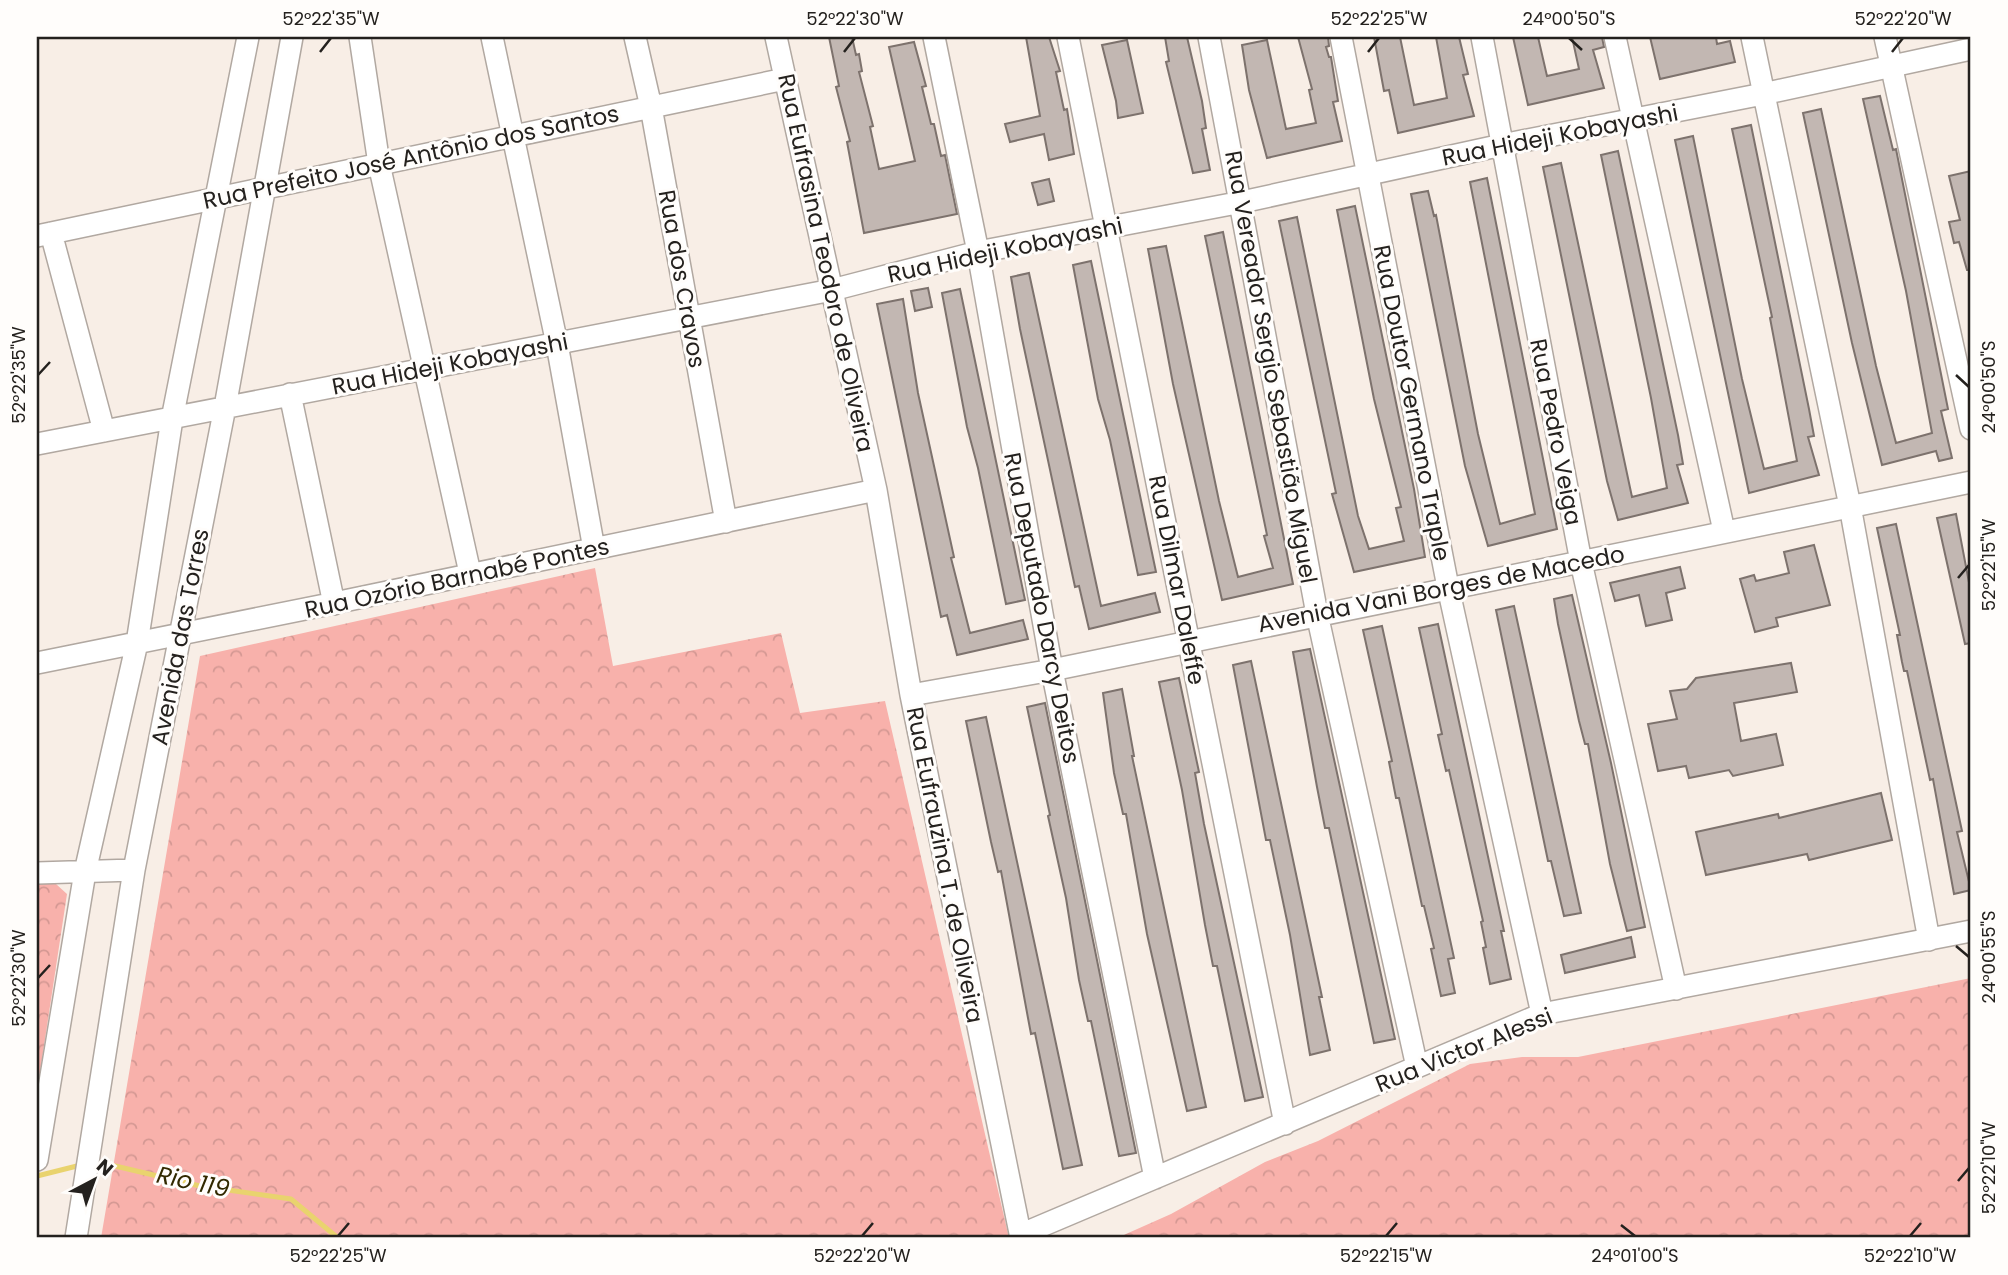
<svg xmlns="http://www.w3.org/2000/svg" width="2008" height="1275" viewBox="0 0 2008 1275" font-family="Poppins,sans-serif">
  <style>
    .forest { fill: url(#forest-crowns) }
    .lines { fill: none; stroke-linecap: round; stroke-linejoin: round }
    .stream { stroke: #e9d36e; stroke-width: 5 }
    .building { fill: #c2b7b2; stroke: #7d726d; stroke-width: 2 }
    .street-casing { stroke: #b1a8a1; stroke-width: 24 }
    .street { stroke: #fff; stroke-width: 21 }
    .ticks { fill: none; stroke: #24211e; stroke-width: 2.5 }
    .labels { text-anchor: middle; stroke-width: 6; stroke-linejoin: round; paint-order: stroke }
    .street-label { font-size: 23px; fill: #24211e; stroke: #fffdfb }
    .water-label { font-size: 24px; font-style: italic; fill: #322900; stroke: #fffdfb }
    .neatline { fill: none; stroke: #24211e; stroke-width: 2.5 }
    .ticks-label { font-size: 18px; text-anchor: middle; fill: #24211e }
  </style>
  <defs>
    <pattern id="forest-crowns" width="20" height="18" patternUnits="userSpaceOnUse" patternTransform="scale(1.75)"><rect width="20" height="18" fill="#f8b1ab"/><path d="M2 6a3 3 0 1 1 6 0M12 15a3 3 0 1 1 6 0" fill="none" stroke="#d49893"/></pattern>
  </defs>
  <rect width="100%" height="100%" fill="#f8eee6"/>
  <!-- forest -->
  <path class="forest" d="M595,568L613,666L781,633L800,713L885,701L1009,1238H101L200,656Z
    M37,884H56L67,894L37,1092Z
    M1971,978V1238H1117L1171,1214L1265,1162L1318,1141L1470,1064L1522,1057H1578Z"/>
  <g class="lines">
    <!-- stream -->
    <path class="stream" d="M94,1161L200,1186L291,1199L338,1238
      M37,1176L81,1165"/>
  </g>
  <!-- building -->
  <path class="building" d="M829,37H852L856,55L859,54L862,71L859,72L873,126L870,127L879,169L915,161L889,47L914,42L926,86L922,87L931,124H934L941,156L945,155L957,214L864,233L847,142L850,141L836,87L839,86Z
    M1026,37H1049L1060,71L1056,72L1064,110L1067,109L1074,154L1049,160L1044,134L1010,142L1005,124L1040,116Z
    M1165,37H1187L1202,101L1206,128L1202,129L1210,170L1193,173L1166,62L1169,61Z
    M1298,37H1328L1329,46L1326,47L1329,57H1331L1338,101L1333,102L1342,141L1267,158L1249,90L1242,45L1267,40L1286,129L1316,123L1309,90L1312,89Z
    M1374,37H1400L1414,105L1447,98L1436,37H1459L1468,74L1463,75L1474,116L1398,133L1389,90L1384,91Z
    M1513,37H1538L1547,76L1579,69L1572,37H1602L1604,47L1593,50L1604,88L1528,105Z
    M1650,37H1716L1717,44L1730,41L1735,62L1660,79Z
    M1127,40L1143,113L1118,118L1116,101L1102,45Z
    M1880,96L1893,150L1896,149L1948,409L1941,411L1952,458L1939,461L1936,451L1882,465L1852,343L1803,113L1821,109L1876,366L1896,443L1932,433L1906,291L1863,99Z
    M1751,125L1809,409L1814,436L1808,437L1819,475L1749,493L1675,140L1693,136L1742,379L1764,469L1797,461L1770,318L1772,317L1732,129Z
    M1618,151L1678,435L1683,464L1677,465L1688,503L1618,520L1607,481L1543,167L1561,163L1632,497L1667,488L1651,398L1601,155Z
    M1971,171V270H1967L1959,242L1954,243L1949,222L1960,220L1949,176Z
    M1487,178L1557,529L1488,546L1465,466L1411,194L1428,191L1434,216L1436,215L1478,434L1500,524L1535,514L1470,182Z
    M1049,179L1054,201L1038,205L1032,183Z
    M1355,206L1414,489L1425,557L1354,572L1332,494L1336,493L1279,221L1297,217L1358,516L1369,549L1404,541L1396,508L1401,507L1374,399L1337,210Z
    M1223,232L1293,584L1222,600L1173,384L1148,249L1166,246L1219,501L1238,577L1273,568L1264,536L1267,535L1205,236Z
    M1091,261L1156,572L1138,575L1110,440L1098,399L1073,265Z
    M1029,273L1101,606L1155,593L1160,612L1089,629L1079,586L1075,587L1020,329L1011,277Z
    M928,288L932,307L915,311L911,291Z
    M960,289L1025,600L1006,604L978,468L967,427L942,293Z
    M903,299L918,393L954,557L951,558L970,633L1023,620L1028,639L957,655L947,615L941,617L877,304Z
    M1956,514L1971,593V643L1965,644L1937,518Z
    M1896,524L1962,831L1957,832L1971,890L1954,894L1933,779L1930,780L1907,671H1904L1902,662L1897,635H1900L1877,528Z
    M1814,545L1830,605L1776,618L1778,626L1755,632L1740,579L1754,575L1756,581L1789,573L1784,552Z
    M1680,567L1685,588L1666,593L1672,620L1646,626L1639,595L1615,601L1610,583Z
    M1572,595L1611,763L1645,927L1627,931L1610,864L1588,744H1585L1579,721L1558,624L1554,599Z
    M1514,606L1581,913L1564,916L1551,861H1548L1496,610Z
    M1438,624L1504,931H1501L1511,979L1490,984L1483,948L1486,947L1481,922L1483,921L1449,770L1446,771L1438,735L1442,734L1419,628Z
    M1382,626L1454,958L1448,959L1455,993L1441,996L1431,949L1434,948L1424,906H1422L1399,798H1396L1389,762L1392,761L1363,630Z
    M1310,649L1395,1039L1374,1043L1329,828H1325L1317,787L1293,652Z
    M1251,661L1322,997H1319L1330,1050L1310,1055L1290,935L1270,840H1266L1233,665Z
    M1791,663L1797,692L1734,703L1741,741L1776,734L1783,765L1733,776L1729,770L1689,778L1686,766L1658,771L1648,724L1677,719L1670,691L1687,689L1696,678Z
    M1179,678L1199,772L1195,773L1204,824L1263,1097L1245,1101L1217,966H1213L1205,925L1182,790L1159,682Z
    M1122,689L1134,756H1132L1206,1107L1187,1111L1147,934L1126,814H1123L1114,773L1103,693Z
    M1045,703L1136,1153L1119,1156L1091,1021H1088L1079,980L1066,898L1048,816L1050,815L1027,707Z
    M986,717L1082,1165L1063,1169L1035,1033L1031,1034L1028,1018L1001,871L998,872L991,842L966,721Z
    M1881,793L1892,840L1809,860L1807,854L1706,875L1696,832L1778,814L1779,818Z
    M1631,937L1635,957L1565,973L1561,955Z"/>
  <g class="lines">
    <defs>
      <path id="street" d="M360,37L379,164L470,573
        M492,37L557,344L594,549
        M635,37L651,107L726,522
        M776,37L876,490L911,695L1021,1238
        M934,37L978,252L1052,670L1155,1178
        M1068,37L1285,1124
        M1209,37L1317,614L1417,1067
        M1341,37L1448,587L1542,1014
        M1482,37L1581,562L1676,989
        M1615,37L1724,531
        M1752,37L1850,506L1929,940
        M1885,37L1971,429
        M51,233L104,431
        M37,236L785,79
        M290,394L334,604
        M37,444L832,290L978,252L1242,202L1502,145L1763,94L1971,49
        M37,663C317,607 597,550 876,490
        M911,695L1052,670L1971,482
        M37,873L134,870
        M37,1160L85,872L137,643L172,419L248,37
        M1020,1235L1542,1014L1971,931
        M76,1238L134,870L225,407L292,37"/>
    </defs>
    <!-- street casing -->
    <use href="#street" class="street-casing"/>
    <!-- street -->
    <use href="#street" class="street"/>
  </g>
  <!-- ticks -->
  <path class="ticks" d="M1569,38L1582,50M320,52L331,38M844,52L855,38M1368,52L1379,38M1892,52L1903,38M38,375L50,362M1956,375L1969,387M1958,578L1969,565M1956,946L1969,957M38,978L50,965M1958,1181L1969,1168M1621,1225L1635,1236M338,1236L349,1223M862,1236L873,1223M1386,1236L1397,1223M1910,1236L1921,1223"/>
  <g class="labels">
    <!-- street labels -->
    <g class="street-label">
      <text transform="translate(1560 135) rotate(-11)" y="8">Rua Hideji Kobayashi</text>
      <text transform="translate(411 157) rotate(-12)" y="8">Rua Prefeito José Antônio dos Santos</text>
      <text transform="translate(1005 250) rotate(-12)" y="8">Rua Hideji Kobayashi</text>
      <text transform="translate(826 263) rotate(78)" y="8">Rua Eufrasina Teodoro de Oliveira</text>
      <text transform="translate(682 279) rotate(80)" y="8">Rua dos Cravos</text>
      <text transform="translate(450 364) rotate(-11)" y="8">Rua Hideji Kobayashi</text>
      <text transform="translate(1271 367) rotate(80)" y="8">Rua Vereador Sergio Sebastião Miguel</text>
      <text transform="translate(1412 403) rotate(79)" y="8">Rua Doutor Germano Traple</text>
      <text transform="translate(1556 432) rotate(79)" y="8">Rua Pedro Veiga</text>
      <text transform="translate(457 578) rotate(-12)" y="8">Rua Ozório Barnabé Pontes</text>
      <text transform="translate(1177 580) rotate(79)" y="8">Rua Dilmar Daleffe</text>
      <text transform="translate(1441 589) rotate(-11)" y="8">Avenida Vani Borges de Macedo</text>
      <text transform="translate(1042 608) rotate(79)" y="8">Rua Deputado Darcy Deitos</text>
      <text transform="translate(180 637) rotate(-79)" y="8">Avenida das Torres</text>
      <text transform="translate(945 865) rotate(79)" y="8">Rua Eufrauzina T. de Oliveira</text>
      <text transform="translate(1464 1050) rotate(-22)" y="8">Rua Victor Alessi</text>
    </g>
    <!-- water labels -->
    <g class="water-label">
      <text transform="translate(193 1182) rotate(12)" y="8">Rio 119</text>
    </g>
  </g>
  <!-- border -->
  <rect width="2008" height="1275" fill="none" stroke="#fffdfb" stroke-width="77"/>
  <!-- north arrow -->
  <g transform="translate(94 1180) rotate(41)" stroke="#fffdfb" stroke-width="5" paint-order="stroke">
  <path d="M0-5L12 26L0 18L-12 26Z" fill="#24211e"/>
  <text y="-10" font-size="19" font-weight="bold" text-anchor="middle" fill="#24211e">N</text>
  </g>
  <rect x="38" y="38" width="1931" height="1198" class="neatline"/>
  <g class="ticks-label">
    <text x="331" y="25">52°22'35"W</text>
    <text x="855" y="25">52°22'30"W</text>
    <text x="1379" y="25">52°22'25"W</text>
    <text x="1569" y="25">24°00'50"S</text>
    <text x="1903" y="25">52°22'20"W</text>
    <text transform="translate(19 375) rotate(-90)" y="6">52°22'35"W</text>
    <text transform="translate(1989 387) rotate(-90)" y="6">24°00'50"S</text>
    <text transform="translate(1989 565) rotate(-90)" y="6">52°22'15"W</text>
    <text transform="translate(1989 957) rotate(-90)" y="6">24°00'55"S</text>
    <text transform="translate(19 978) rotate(-90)" y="6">52°22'30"W</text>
    <text transform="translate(1989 1168) rotate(-90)" y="6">52°22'10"W</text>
    <text x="338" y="1262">52°22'25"W</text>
    <text x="862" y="1262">52°22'20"W</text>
    <text x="1386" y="1262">52°22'15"W</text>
    <text x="1635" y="1262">24°01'00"S</text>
    <text x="1910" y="1262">52°22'10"W</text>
  </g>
</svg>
